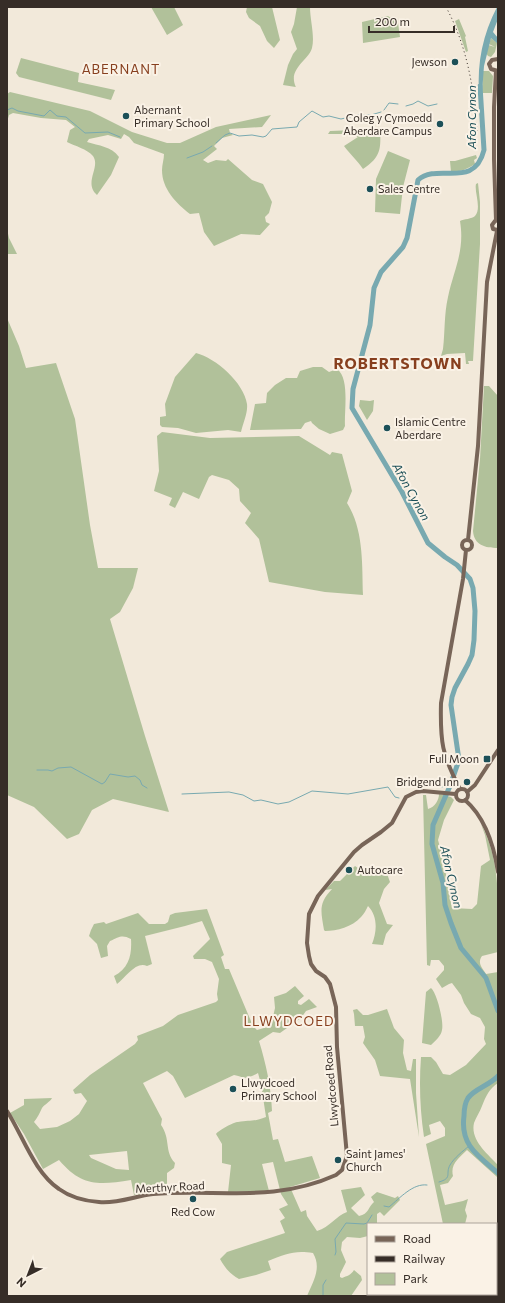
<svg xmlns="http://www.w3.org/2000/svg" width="505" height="1303" viewBox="0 0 505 1303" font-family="Commissioner,sans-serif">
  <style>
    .green { fill: #b1c19a; fill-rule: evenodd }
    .water { fill: #78a9b0 }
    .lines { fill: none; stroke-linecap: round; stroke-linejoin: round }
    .stream { stroke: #78a9b0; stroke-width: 1 }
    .river { stroke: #78a9b0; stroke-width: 5 }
    .major { stroke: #786558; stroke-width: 4 }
    .rail { stroke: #362d27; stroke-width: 1; stroke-dasharray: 1 3; stroke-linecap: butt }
    .poi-dot { fill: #1c5058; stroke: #faf2e6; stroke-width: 1.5 }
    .labels { text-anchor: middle; stroke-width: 4; stroke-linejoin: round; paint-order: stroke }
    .poi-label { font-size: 11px; fill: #362d27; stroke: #faf2e6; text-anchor: start }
    .street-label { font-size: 11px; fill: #362d27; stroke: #faf2e6 }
    .water-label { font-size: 12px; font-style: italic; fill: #1c5058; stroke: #faf2e6 }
    .quarter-label { font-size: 13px; letter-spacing: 1px; fill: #873f1e; stroke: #faf2e6 }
    .district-label { font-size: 15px; font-weight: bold; letter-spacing: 1px; fill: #873f1e; stroke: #faf2e6 }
  </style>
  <rect width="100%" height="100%" fill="#f2e9da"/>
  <!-- green -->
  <path class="green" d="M151,7H174L183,25L167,35Z
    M247,7H272L280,40L274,48L267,41L260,26L249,18L246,12Z
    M297,7H310C310,20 315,36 312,48C309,60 287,69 296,87L283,85L288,65L293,54L297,49L291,32L294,24Z
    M388,16L398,23L400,37L363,43L362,22Z
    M459,19L466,36L465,37L468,51L466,52L455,21Z
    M491,38L497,43L495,52L491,57L488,56L486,53L488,45L495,47L489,44Z
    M21,58L79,73L78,82L115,90L111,100L19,77L16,73Z
    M483,71H489L493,76L492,93H482Z
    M10,92L90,111L132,132L167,143H180L216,127L271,115L262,127L229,129L230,133L233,135L222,138L214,146L217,149L203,160L208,163L216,160L226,161L228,159L252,180L263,184L272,202L269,213L265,217L266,222L270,224L260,235L241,234L214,246L204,232L199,213L190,214C176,203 162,189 162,170C162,165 164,159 164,154L134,143L129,137L124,134L121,139L108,135L89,139L87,142C99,146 111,146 119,157L111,175L97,195C83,183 101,167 93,156C87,149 75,146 67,142L70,130L75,127L66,120L41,118L13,113L9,115L7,122V94Z
    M380,129C381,149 381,157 363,169C357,160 350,154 344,146L358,137L349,134H328L330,131Z
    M388,151L410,160L403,187L400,214L375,212L376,179Z
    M476,155L477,158L474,160L475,164C468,169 459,172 451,172L450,161H455Z
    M478,183L480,202V244L473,361H468L469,364H466L465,353L447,354L441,356L443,349C445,332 444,314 448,297C454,269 465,251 460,221C464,219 472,219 475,216C482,208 474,192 476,184Z
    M7,229L9,238L17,254H7Z
    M7,318L19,346L26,368L56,363L75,419L90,525L98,568H138L133,588L120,612L110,619L145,736L169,812L113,799L92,810L79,834L67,839L34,807L7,795Z
    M196,353C216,358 244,383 247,404C248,413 243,423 241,432L228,430L196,433L178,428L162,427L160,425V417L166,416L165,404L175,377Z
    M313,367H322L329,372L337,369C350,378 344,411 345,426L343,430L330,434L319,429L312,423L311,421L305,423L301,429L250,430L255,404L266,403L267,393L275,385L286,378H297L300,371Z
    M484,386H489L498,396V548C485,548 474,545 473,531L480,459Z
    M360,400L370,401L374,400L373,411L367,420L359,406Z
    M162,432L210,438L299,436L330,455L332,452L342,454L352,491L347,503C364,530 362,565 363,595L325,592L269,582L259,539L245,523L251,513L240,501L239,489L229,480L212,475L209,477L199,499L183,492L175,508L169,505L172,498L154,491L159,471L157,436Z
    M439,794L451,797L454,800L444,820L438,840L443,858L452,908L472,909L477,904L481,866L490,860L485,835L481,824C502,863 498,909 498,952L482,956C477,963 482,968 486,974L498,972V1083C489,1089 486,1096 482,1106C480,1112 476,1117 474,1123C470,1140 488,1154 498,1165V1176L497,1177L467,1150C459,1158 450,1164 453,1176L448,1183L440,1185L445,1205L463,1201L468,1199L465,1210L467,1216L465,1224H443L426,1144L445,1136V1128L440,1121L429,1125L431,1134L424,1137C420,1110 419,1084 421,1057H431L436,1062L443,1074L450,1075L466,1065L486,1044L484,1039L485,1027L480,1018L471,1014L464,1003L461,995L452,983L449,984L442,988L436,979L444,970V966L439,960H431L430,966L427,965L423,795H426L428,809C435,807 439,800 439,794Z
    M355,866C363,872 376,872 386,871L390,882L384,889L379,903L387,924L393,925L386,934L383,945L372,944C377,932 378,916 368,906C366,910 364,914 361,917C352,927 337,931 325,931L324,930C321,911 318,904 332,889L325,890L334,881H340Z
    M207,909L224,955L221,957L225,969H229L253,1026L257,1030L271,1026L275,1008L274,997L286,993L295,986L304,996L298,1001V1004L301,1005L309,999L317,1007L306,1011L301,1018L280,1033L273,1032L259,1041C266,1064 271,1086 272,1111L268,1113L273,1140L278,1139L285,1162L312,1156L320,1178L290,1187L301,1212L306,1210L307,1216L317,1231C330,1227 336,1216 347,1212L341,1190L361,1187L365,1195L351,1208L359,1216C369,1214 368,1207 374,1202L371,1197L377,1192L395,1198L398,1196L400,1200L384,1216L380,1212L377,1214V1224H368V1236L360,1238L347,1237L342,1242L341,1250L346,1262L340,1274V1277L342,1278C347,1276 351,1275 354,1270L361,1276L362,1280L351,1296H307C313,1282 322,1268 313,1253C294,1250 286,1254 268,1261L271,1270L256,1275L239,1279C230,1274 225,1268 220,1259L227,1252L285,1233L280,1221L285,1218L279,1209L288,1205L281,1194L273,1162L262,1164L269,1191L228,1192L231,1165L222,1163V1144L216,1134C219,1130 234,1122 238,1122C250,1120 254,1122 266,1117L261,1084L258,1073C245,1080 247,1078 234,1075L185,1098L173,1076L167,1071L143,1083L162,1119L161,1125C171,1139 164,1151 175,1163L174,1168L167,1173V1190L166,1192L134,1195L131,1180C99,1185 82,1187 59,1160L43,1169L24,1134L10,1113L24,1105V1099L52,1098C50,1102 45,1104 42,1108C40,1112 38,1117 34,1122L40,1129L57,1127L70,1121L79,1114L87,1101L81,1093L75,1094L73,1090L90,1075L135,1044L138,1040L137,1036L163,1026L178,1015L216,1002L218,1000L217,994L219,979L212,962L205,959H194L193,956L210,939L202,921L185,926L145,936L152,964L147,966C136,961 126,977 117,984L114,976C129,968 132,955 131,939C122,934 119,937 110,941L107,946L108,956L101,958L97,944L89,936L91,930L94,924L104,922L106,924L138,913L149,924H165L168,922L170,915L175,913ZM127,1151L129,1170L116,1169L91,1158L89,1155Z
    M431,988C437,993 444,1022 442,1030C441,1036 436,1040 431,1045L422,1043L426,992Z
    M357,1009L363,1015H368L387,1009L394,1028L404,1040L403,1053L407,1070L411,1071L413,1059H416V1093L419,1137L410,1079L380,1076L375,1060L363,1043L365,1037L363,1026H355L354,1014L353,1010Z"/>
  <!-- water -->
  <path class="water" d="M497,7H498V19L493,32L498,38V44L491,38L484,66L482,93H479C477,62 483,34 497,7Z"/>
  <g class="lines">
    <!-- stream -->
    <path class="stream" d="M406,106L413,104L418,101L428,106L437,104
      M7,110L12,108L18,111L44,116L50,110L57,116L66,117L85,133L108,132L120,137
      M384,110L389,103L398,104
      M216,143L225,135L230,133L239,136L252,135L263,137L266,136L272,129L297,127L299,122L312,111L323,117L329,116L341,119L358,115H371L381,112
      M187,158L203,152L212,146
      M37,770H48L52,771L58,768L71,767L102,784L105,782L110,774L128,777L135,776L140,780L142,785L147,788
      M441,787L450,786
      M182,794L229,792L243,795L254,801L261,800L278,804L289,802L312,791L348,794L388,787L395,797L399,798
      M439,1182C453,1178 445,1174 450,1165C454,1158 463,1151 469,1146
      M384,1206L389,1207C400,1198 413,1183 427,1185
      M335,1255L336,1252L335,1239L346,1223L364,1224L367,1223L372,1215
      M323,1296V1285L326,1280"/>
    <!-- river -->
    <path class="river" d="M480,86L484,150C474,190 438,162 418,180L407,238L403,247L381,272L374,288L370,325L353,389L352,408L402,492L428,543L445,557L457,565L470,579L473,588L475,611L474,640L472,655L468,664L455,688L452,697L451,705L459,760L450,786L433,825L432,844L443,883L445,905L451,923L461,948L486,978L498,1011
      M498,1076C490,1085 474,1089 468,1098C465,1103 464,1110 464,1116C460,1145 478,1156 498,1173"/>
    <!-- major -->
    <path class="major" d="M498,71L491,69L489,64L492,60L498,59
      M496,220L494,159V107L496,71
      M498,230L493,229L492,225L495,221L498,220
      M462 545a5 5 0 1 1 10 0a5 5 0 1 1-10 0Z
      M468,540L478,446L487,282L497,231
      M456 795a6 6 0 1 1 12 0a6 6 0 1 1-12 0Z
      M460,789C442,755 440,742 441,703L463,579L466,550
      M467,792L475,785L498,750
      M465,800C486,818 494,846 498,872
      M7,1111C23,1136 34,1172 59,1189C70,1197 85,1201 99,1202C117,1204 135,1196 153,1194C218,1189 274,1203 336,1175L342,1170L347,1156L337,1047L336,1007L330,984L325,977L316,971L311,964L309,956L307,943L309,914L318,896L354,852L362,845L381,832L392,823L406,797L416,792L423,791L455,794"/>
    <!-- rail -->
    <path class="rail" d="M446,7C467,46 474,88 477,131"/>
  </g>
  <!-- markers -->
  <g class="poi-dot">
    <circle cx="455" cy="62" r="4"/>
    <circle cx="126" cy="116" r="4"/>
    <circle cx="440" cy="124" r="4"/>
    <circle cx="370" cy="189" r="4"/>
    <circle cx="387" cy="428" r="4"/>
    <rect x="483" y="755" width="8" height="8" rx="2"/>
    <circle cx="467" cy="782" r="4"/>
    <circle cx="349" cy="870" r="4"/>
    <circle cx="233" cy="1089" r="4"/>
    <circle cx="338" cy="1160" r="4"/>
    <circle cx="193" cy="1199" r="4"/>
  </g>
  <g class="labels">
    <!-- poi labels -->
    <g class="poi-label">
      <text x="447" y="66" text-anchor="end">Jewson</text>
      <text x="134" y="114">Abernant<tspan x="134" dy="13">Primary School</tspan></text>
      <text x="432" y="122" text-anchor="end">Coleg y Cymoedd<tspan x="432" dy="13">Aberdare Campus</tspan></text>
      <text x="378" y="193">Sales Centre</text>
      <text x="395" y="426">Islamic Centre<tspan x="395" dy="13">Aberdare</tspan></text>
      <text x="479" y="763" text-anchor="end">Full Moon</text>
      <text x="459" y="786" text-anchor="end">Bridgend Inn</text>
      <text x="357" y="874">Autocare</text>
      <text x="241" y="1087">Llwydcoed<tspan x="241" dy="13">Primary School</tspan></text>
      <text x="346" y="1158">Saint James'<tspan x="346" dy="13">Church</tspan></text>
      <text x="193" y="1216" text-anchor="middle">Red Cow</text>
    </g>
    <!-- street labels -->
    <g class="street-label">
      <text transform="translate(331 1086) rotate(-95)" y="4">Llwydcoed Road</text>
      <text transform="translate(170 1187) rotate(-3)" y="4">Merthyr Road</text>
    </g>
    <!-- water labels -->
    <g class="water-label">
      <text transform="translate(472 117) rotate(-90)" y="4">Afon Cynon</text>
      <text transform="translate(411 492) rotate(61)" y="4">Afon Cynon</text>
      <text transform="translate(451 877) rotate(77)" y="4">Afon Cynon</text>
    </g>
    <!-- quarter labels -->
    <g class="quarter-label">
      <text x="121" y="74">ABERNANT</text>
      <text x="289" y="1026">LLWYDCOED</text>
    </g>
    <!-- district labels -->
    <g class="district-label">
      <text x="398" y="369">ROBERTSTOWN</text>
    </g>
  </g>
  <!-- border -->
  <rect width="505" height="1303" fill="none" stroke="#362d27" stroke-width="16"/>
  <!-- legend -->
  <rect x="367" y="1223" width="130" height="72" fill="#faf2e6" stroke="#aca39a"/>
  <rect x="375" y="1236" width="20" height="6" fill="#786558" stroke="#aca39a"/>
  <text x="403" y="1243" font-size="12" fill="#362d27">Road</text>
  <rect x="375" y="1256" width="20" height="6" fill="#362d27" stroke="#aca39a"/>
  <text x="403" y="1263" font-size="12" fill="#362d27">Railway</text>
  <rect x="375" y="1273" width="20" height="12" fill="#b1c19a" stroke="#aca39a"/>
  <text x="403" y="1283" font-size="12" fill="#362d27">Park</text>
  <!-- north arrow -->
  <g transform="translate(28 1275) rotate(222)" stroke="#faf2e6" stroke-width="3" paint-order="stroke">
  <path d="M0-3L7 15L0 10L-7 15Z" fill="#362d27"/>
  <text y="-6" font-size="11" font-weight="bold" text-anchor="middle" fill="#362d27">N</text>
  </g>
  <!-- scale -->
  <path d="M369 26v6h85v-6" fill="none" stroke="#362d27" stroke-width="2"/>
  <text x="375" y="26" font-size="12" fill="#362d27" stroke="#faf2e6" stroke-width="3" paint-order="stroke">200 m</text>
</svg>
